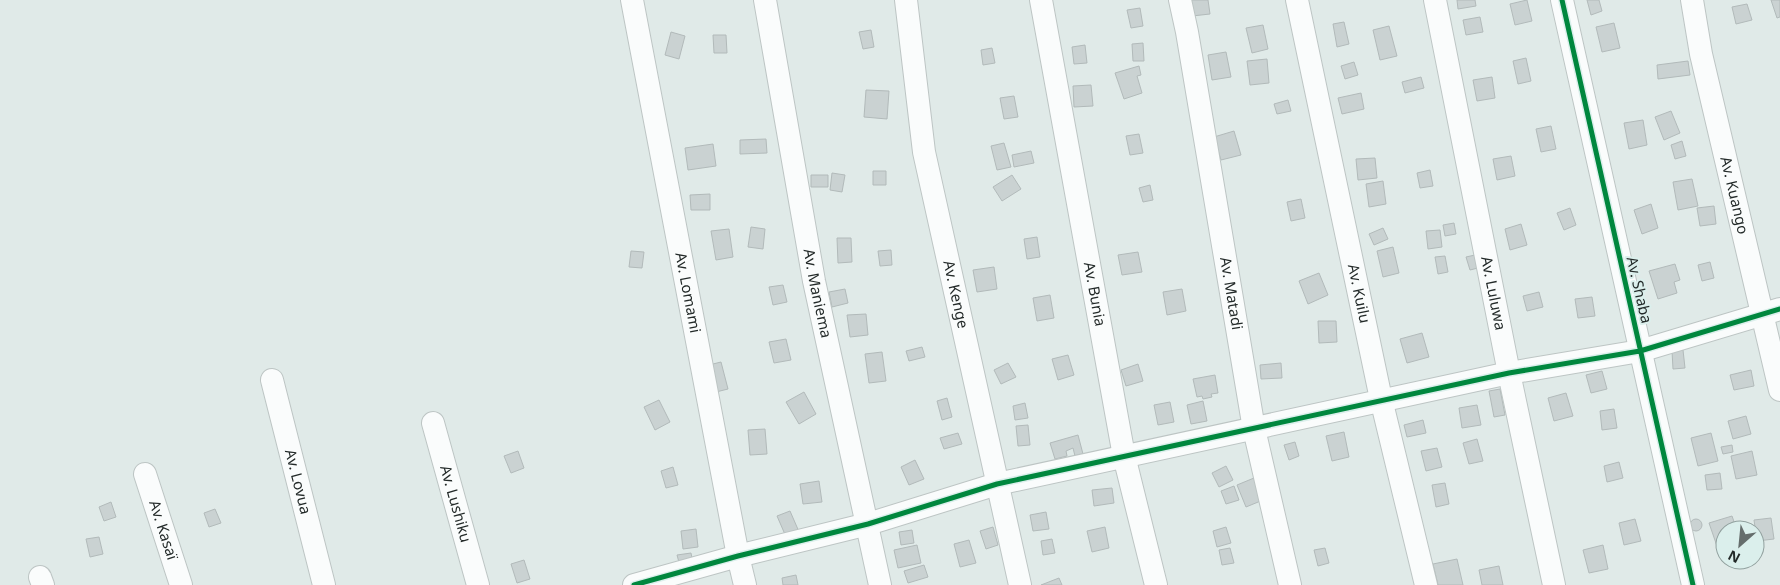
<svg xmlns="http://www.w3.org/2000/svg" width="1780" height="585" viewBox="0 0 1780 585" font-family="'Noto Sans',sans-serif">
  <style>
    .building { fill: #cad2d2; stroke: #b2baba }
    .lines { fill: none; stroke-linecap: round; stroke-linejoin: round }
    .minor-casing { stroke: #bdc5c4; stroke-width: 24 }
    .minor { stroke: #fafcfc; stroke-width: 22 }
    .cycleway-casing { stroke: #dbefec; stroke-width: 8 }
    .cycleway { stroke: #00873e; stroke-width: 5 }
    .labels { text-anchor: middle; stroke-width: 4; stroke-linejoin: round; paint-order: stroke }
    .street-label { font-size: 15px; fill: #232a29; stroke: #dbefec }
  </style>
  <rect width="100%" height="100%" fill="#e0eae8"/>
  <!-- building -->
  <path class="building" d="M1190,0H1208L1210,14L1192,16Z
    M1457,0H1475L1476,6L1458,9Z
    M1527,0L1532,21L1515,25L1510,4Z
    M1587,0H1599L1602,11L1591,15Z
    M1771,0H1780V17L1777,18Z
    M1747,4L1752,20L1736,24L1732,7Z
    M1140,8L1143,26L1131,28L1127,10Z
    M1480,17L1483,32L1466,35L1463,20Z
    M1344,22L1349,44L1337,47L1333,24Z
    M1614,23L1620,48L1602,52L1596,27Z
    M1263,25L1268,49L1252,53L1246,28Z
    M1389,26L1397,56L1380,60L1373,30Z
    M871,30L874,47L863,49L859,32Z
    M671,32L685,36L679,59L665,55Z
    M713,35H726L727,53H714Z
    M1143,43L1144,61H1133L1132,44Z
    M1085,45L1087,63L1074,64L1072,47Z
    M992,48L995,63L983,65L981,50Z
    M1226,52L1231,77L1212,80L1208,55Z
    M1526,58L1531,81L1518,84L1513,61Z
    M1267,59L1269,83L1250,85L1247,61Z
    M1688,61L1690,75L1658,79L1657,65Z
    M1354,62L1358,75L1345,79L1341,66Z
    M1139,66L1141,75L1137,76L1142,93L1124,99L1115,73Z
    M1421,77L1424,88L1405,93L1402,82Z
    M1492,77L1495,98L1477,101L1473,80Z
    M1091,85L1093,106L1074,107L1073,86Z
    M866,90L889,91L887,119L864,117Z
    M1361,93L1364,109L1342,114L1338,98Z
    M1014,96L1018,117L1004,119L1000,98Z
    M1288,100L1291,111L1277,114L1274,104Z
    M1671,111L1680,133L1664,140L1655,117Z
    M1643,120L1647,145L1629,149L1624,123Z
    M1551,126L1556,149L1541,152L1536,129Z
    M1234,131L1241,155L1221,160L1214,137Z
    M1139,134L1143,153L1130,155L1126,136Z
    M766,139L767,153L740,154V140Z
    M1682,141L1686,156L1675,159L1671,145Z
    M1004,143L1011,167L997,170L991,146Z
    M713,144L716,166L688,170L685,148Z
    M1031,151L1034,163L1014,167L1012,155Z
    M1511,156L1515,176L1497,180L1493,159Z
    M1375,158L1377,178L1358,180L1356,159Z
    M1430,170L1433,186L1420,188L1417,173Z
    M873,171H886V185H873Z
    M832,173L845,175L842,192L830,190Z
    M811,175H828V187H811Z
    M1012,175L1021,189L1002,201L993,187Z
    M1692,179L1698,206L1678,210L1673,182Z
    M1383,181L1386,204L1369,207L1366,184Z
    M1150,185L1153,200L1143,202L1139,188Z
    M710,194V210H691L690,195Z
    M1301,199L1305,218L1291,221L1287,202Z
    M1651,204L1658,228L1642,234L1634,210Z
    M1714,206L1716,224L1700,226L1697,208Z
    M1570,208L1576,225L1564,230L1557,213Z
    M1454,223L1456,234L1445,236L1443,225Z
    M1521,224L1527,245L1510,250L1505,229Z
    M751,227L765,229L763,249L748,247Z
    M1383,228L1388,239L1374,245L1369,234Z
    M729,229L733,257L716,260L711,231Z
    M1440,230L1442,247L1428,249L1426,231Z
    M1037,237L1040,257L1027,259L1024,239Z
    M837,238H851L852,262L838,263Z
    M1393,247L1399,273L1383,277L1377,251Z
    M891,250L892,265L880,266L878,251Z
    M631,251L644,252L642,268L629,267Z
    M1138,252L1142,272L1122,275L1118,255Z
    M1475,255L1478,268L1470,270L1466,257Z
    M1445,256L1448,272L1438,274L1435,257Z
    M1710,262L1714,278L1702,281L1698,265Z
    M1675,264L1680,280L1674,282L1677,293L1658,299L1649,271Z
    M994,267L997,289L977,292L973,270Z
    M1319,273L1328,295L1308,304L1299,281Z
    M783,285L787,302L773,305L769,287Z
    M845,289L848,303L832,307L829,292Z
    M1182,289L1186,311L1167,315L1163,292Z
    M1539,292L1543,307L1527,311L1523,296Z
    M1050,295L1054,318L1037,321L1033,298Z
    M1592,297L1595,316L1578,318L1575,299Z
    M866,314L868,335L850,337L847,315Z
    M1318,321H1336L1337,342L1319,343Z
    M1422,333L1429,357L1407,363L1400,339Z
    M786,339L791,360L774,363L769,342Z
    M922,347L925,357L909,361L906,351Z
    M1683,350L1685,368L1673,369L1672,351Z
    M882,352L886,381L869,383L865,354Z
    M1068,355L1074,375L1058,380L1052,359Z
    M721,362L728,389L712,393L705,366Z
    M1008,363L1016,377L1001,384L994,370Z
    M1281,363L1282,378L1261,379L1260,365Z
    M1138,364L1143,381L1126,386L1121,370Z
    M1751,370L1754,386L1734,390L1730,375Z
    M1602,371L1607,389L1591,393L1586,375Z
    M1215,375L1218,393L1211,394L1212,397L1203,399L1202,396L1197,397L1193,379Z
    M1500,389L1505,415L1494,417L1489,391Z
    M804,392L816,414L799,424L786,402Z
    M1566,393L1573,416L1554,421L1548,398Z
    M947,398L952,417L942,420L937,401Z
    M659,400L670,422L655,430L644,407Z
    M1203,401L1207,421L1191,424L1187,405Z
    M1170,402L1174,422L1158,425L1154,405Z
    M1025,403L1028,418L1015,420L1013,406Z
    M1477,405L1481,425L1462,428L1459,408Z
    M1614,409L1617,428L1602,430L1600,411Z
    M1746,416L1751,434L1733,439L1728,421Z
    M1423,420L1426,433L1407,437L1404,425Z
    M1028,425L1030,445L1018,446L1016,426Z
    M765,429L767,454L750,455L748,430Z
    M1344,432L1349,457L1332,461L1326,436Z
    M958,433L962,444L944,449L940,438Z
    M1711,433L1718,461L1698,466L1691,438Z
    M1078,435L1083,454L1075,456L1073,448L1066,451L1067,456L1055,459L1050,443Z
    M1477,439L1483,461L1469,464L1463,443Z
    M1295,442L1299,456L1289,460L1284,445Z
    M1732,445L1733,452L1723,454L1721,447Z
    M1437,448L1442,467L1426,471L1421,451Z
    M518,451L524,468L511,473L504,456Z
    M1752,451L1757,475L1736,479L1731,456Z
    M915,460L924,479L909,485L901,467Z
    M1619,462L1623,478L1607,482L1604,466Z
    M1226,466L1233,480L1219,487L1212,473Z
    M673,467L678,485L666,488L661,471Z
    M1720,473L1722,489L1707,490L1705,475Z
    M1254,478L1263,500L1246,507L1237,485Z
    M819,481L822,502L803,504L800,484Z
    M1445,483L1449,504L1436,507L1432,485Z
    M1234,486L1239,500L1226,504L1221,491Z
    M1112,488L1114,503L1094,506L1092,490Z
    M111,502L116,517L104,521L99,507Z
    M215,509L221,523L209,527L204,513Z
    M790,511L800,534L787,539L777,516Z
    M1046,512L1049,529L1033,531L1030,515Z
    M1732,516L1737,530H1725V547L1718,549L1709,523Z
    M1771,518L1774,539L1757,541L1754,520Z
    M1690 525a6 6 0 1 1 12 0a6 6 0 1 1-12 0Z
    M1635,519L1641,541L1624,545L1619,523Z
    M993,527L998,545L986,549L980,531Z
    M1105,527L1109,548L1092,552L1087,531Z
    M1226,527L1231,543L1217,547L1213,531Z
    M696,529L698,547L683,549L681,531Z
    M912,530L914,543L901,545L899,532Z
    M99,537L103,554L90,557L86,539Z
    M1052,539L1055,553L1043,555L1041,541Z
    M969,540L976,563L960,567L954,544Z
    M917,545L921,563L898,568L894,550Z
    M1603,545L1608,569L1589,573L1583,550Z
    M1230,548L1234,563L1222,565L1219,550Z
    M1325,548L1329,563L1318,566L1314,550Z
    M691,553L693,563L680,566L677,555Z
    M1457,559L1463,585H1438L1433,564Z
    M524,560L530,579L517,583L511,564Z
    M924,565L928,577L908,583L904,571Z
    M1499,566L1503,585H1482L1479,570Z
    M796,575L798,585H783L782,578Z
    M1059,578L1062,585H1041Z"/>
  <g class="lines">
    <defs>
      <g id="minor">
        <path id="s1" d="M632,0L738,556L745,585"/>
        <path id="s2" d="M765,0L814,281L880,585"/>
        <path id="s3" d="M906,0L924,152L1020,585"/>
        <path id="s4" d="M1041,0L1124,456L1156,585"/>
        <path id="s5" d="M1180,0L1187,32L1254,429L1290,585"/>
        <path id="s6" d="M1297,0L1381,399L1426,585"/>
        <path id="s7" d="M1435,0L1509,373L1554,585"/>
        <path d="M1562,0L1693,585"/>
        <path id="s8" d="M1692,0L1701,54L1780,390"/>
        <path id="s9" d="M272,380L324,585"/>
        <path id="s10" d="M433,423L478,585"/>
        <path id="s11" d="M145,474L181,585"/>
        <path d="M40,577L43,585"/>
        <path d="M634,585L738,556L868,524L997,484L1509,373L1640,351L1780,309"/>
      </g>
    </defs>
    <!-- minor casing -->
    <use href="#minor" class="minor-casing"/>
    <!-- minor -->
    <use href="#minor" class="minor"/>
    <defs>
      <path id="cycleway" d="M1562,0L1693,585
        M634,585L738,556L868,524L997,484L1509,373L1640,351L1780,309"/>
    </defs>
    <!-- cycleway casing -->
    <use href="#cycleway" class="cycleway-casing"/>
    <!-- cycleway -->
    <use href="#cycleway" class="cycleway"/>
  </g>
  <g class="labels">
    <!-- street labels -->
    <g class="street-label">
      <text dy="5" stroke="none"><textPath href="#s8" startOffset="200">Av. Kuango</textPath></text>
      <text transform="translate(1639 290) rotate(77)" y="5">Av. Shaba</text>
      <text dy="5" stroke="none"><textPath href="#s1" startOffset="298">Av. Lomami</textPath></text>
      <text dy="5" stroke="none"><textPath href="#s2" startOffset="298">Av. Maniema</textPath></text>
      <text dy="5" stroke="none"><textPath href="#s4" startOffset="299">Av. Bunia</textPath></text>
      <text dy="5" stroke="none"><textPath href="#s5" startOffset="298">Av. Matadi</textPath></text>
      <text dy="5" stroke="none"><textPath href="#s6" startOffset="300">Av. Kuilu</textPath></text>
      <text dy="5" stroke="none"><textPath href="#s7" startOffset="299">Av. Luluwa</textPath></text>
      <text dy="5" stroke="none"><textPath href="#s3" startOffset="299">Av. Kenge</textPath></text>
      <text dy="5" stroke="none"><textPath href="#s9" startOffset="105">Av. Lovua</textPath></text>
      <text dy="5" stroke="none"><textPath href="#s10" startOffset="84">Av. Lushiku</textPath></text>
      <text dy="5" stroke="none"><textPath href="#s11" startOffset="59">Av. Kasaï</textPath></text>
    </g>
  </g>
  <!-- north arrow -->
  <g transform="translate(1740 545) rotate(207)"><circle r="24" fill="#dbefec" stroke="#91a09e"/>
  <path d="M0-4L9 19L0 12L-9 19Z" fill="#656d6c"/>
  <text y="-8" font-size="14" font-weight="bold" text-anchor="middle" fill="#232a29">N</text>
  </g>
</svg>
